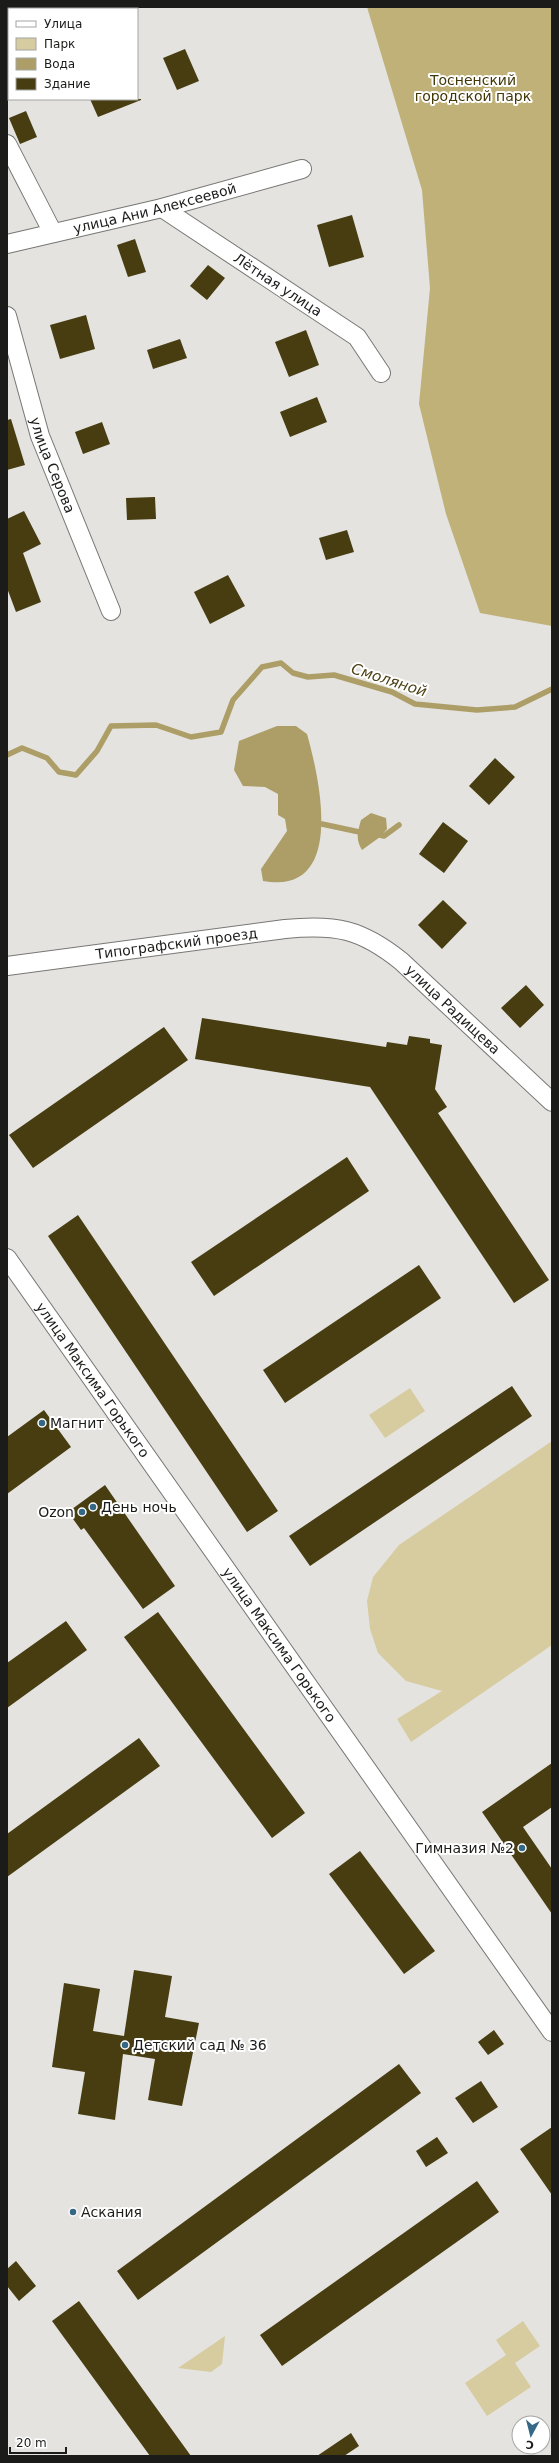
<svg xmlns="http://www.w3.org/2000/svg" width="559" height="2463" viewBox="0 0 559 2463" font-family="'DejaVu Sans',sans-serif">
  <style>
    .green { fill: #d7cc9f }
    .forest { fill: #bfb177 }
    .water { fill: #ac9e66 }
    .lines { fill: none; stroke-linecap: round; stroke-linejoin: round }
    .stream { stroke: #ac9e66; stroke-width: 5.5 }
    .building { fill: #473d11 }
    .minor-casing { stroke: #787774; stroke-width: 20 }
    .minor { stroke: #fff; stroke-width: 18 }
    .poi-dot { fill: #346885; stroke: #fff; stroke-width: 1.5 }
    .labels { text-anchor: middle; stroke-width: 4; stroke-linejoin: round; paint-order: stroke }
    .park-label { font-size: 14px; fill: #423707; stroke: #fff }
    .street-label { font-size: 14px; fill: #1b1b1a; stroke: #fff }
    .poi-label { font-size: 14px; fill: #1b1b1a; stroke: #fff; text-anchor: start }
    .water-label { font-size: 15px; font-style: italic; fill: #4d4215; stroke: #fff }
  </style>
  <rect width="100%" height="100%" fill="#e4e3e0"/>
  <!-- green -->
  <path class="green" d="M410,1388L425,1411L385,1438L369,1415Z
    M552,1441V1645L411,1742L397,1719L442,1691L406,1681L378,1653L370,1629L367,1601L373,1577L399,1545Z
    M523,2321L540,2346L515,2363L531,2387L487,2416L465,2383L506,2355L496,2340Z
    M225,2336L222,2364L211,2372L178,2368Z"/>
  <!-- forest -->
  <path class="forest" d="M367,7H552V626L480,613L446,514L419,404L430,288L422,190Z"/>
  <!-- water -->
  <path class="water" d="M277,726H296L307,734C320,780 346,896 263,881L261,869L287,831L285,819L278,815V794L265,787L243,786L234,770L239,741Z
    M371,813L386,818L387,829L380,837L362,850C355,839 358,831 361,820Z"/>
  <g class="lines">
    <!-- stream -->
    <path class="stream" d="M7,755L22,748L47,758L59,772L76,775L97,751L111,726L156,725L191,737L221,732L233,700L262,667L281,663L293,673L308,677L334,675L392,692L415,704L477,710L515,707L552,689
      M322,824L364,833
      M375,834L384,836L399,825"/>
  </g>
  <!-- building -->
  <path class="building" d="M185,49L199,81L177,90L163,58Z
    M90,99H141V100L98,117Z
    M26,111L37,137L20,144L9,118Z
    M352,215L364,257L329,267L317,225Z
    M135,239L146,272L128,277L117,245Z
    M208,265L225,278L207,300L190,286Z
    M86,315L95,349L60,359L50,325Z
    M306,330L319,365L289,377L275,342Z
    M180,339L187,358L153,369L147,350Z
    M317,397L327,422L290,437L280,412Z
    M11,419L25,465L7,470V420Z
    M102,422L110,444L83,454L75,432Z
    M155,497L156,519L127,520L126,498Z
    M24,511L41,544L23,553L41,602L16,612L7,588V519Z
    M347,530L354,552L326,560L319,538Z
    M228,575L245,606L210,624L194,592Z
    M495,758L515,777L489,805L469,786Z
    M443,822L468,841L444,873L419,854Z
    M443,900L467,923L442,949L418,925Z
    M526,985L544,1005L520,1028L501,1008Z
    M202,1018L386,1047L387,1042L407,1045L409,1036L430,1039V1043L442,1045L435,1089L447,1107L438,1113L549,1280L514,1303L370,1087L195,1059Z
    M164,1027L188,1060L33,1168L9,1135Z
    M347,1157L369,1191L214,1296L191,1262Z
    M78,1215L278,1511L247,1532L48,1236Z
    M419,1265L441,1298L285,1403L263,1370Z
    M512,1386L532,1416L310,1566L289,1536Z
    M44,1410L71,1447L7,1494V1437Z
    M105,1485L175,1586L143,1609L84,1528L81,1530L68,1512Z
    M158,1612L305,1813L272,1838L124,1637Z
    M66,1621L87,1650L7,1708V1663Z
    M139,1738L160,1766L7,1877V1834Z
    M552,1763V1807L523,1827L552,1869V1914L482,1812Z
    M360,1851L435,1951L404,1974L329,1874Z
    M134,1970L172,1976L165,2017L199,2023L182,2106L148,2100L155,2059L123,2054L115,2120L78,2114L85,2072L52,2067L64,1983L100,1989L93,2031L124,2036Z
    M494,2030L504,2044L488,2055L478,2042Z
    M399,2064L421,2093L138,2300L117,2271Z
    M481,2081L498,2107L473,2123L455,2098Z
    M552,2127V2195L520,2149Z
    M437,2137L448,2153L426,2167L416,2151Z
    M477,2181L499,2212L282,2366L260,2335Z
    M16,2261L36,2286L19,2301L7,2286V2269Z
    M79,2301L191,2456H150L52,2321Z
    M351,2433L359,2446L344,2456H317Z"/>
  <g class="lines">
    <defs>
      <g id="minor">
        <path d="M7,144L53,233"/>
        <path id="s1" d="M162,208L357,337L381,373"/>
        <path id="s2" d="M7,244L162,208L302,169"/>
        <path id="s3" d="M7,316L40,436L111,611"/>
        <path id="s4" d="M7,966L285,929C336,924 361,929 401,961L552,1102"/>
        <path id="s5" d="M7,1258L552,2032"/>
      </g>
    </defs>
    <!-- minor casing -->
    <use href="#minor" class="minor-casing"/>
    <!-- minor -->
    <use href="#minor" class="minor"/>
  </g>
  <!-- markers -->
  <g class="poi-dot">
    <circle cx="42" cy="1423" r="4"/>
    <circle cx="93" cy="1507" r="4"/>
    <circle cx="82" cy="1512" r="4"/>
    <circle cx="522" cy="1848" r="4"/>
    <circle cx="125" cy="2045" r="4"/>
    <circle cx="73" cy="2212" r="4"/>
  </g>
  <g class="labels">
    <!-- park labels -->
    <g class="park-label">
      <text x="473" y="85">Тосненский<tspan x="473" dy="16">городской парк</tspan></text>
    </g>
    <!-- street labels -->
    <g class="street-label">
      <text dy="5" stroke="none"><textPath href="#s2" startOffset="152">улица Ани Алексеевой</textPath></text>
      <text dy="5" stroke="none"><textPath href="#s1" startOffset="139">Лётная улица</textPath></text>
      <text dy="5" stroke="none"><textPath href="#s3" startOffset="156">улица Серова</textPath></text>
      <text dy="5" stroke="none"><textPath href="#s4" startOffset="171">Типографский проезд</textPath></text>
      <text dy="5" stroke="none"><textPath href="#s4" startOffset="476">улица Радищева</textPath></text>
      <text dy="5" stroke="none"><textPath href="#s5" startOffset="149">улица Максима Горького</textPath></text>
      <text dy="5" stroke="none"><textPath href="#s5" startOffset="473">улица Максима Горького</textPath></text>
    </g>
    <!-- poi labels -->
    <g class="poi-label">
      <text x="50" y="1428">Магнит</text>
      <text x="101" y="1512">День ночь</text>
      <text x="74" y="1517" text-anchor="end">Ozon</text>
      <text x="514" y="1853" text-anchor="end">Гимназия №2</text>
      <text x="133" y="2050">Детский сад № 36</text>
      <text x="81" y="2217">Аскания</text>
    </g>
    <!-- water labels -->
    <g class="water-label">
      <text transform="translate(389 680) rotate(18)" y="5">Смоляной</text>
    </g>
  </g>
  <!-- border -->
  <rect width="559" height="2463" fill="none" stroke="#1b1b1a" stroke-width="16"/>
  <!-- legend -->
  <rect x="8" y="8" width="130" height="92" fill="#ffffff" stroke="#a4a4a3"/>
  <rect x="16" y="21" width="20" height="6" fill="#ffffff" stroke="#a4a4a3"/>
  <text x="44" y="28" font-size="12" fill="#1b1b1a">Улица</text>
  <rect x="16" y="38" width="20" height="12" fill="#d7cc9f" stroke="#a4a4a3"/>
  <text x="44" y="48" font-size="12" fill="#1b1b1a">Парк</text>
  <rect x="16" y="58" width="20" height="12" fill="#ac9e66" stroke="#a4a4a3"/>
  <text x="44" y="68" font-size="12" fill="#1b1b1a">Вода</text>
  <rect x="16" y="78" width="20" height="12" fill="#473d11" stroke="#a4a4a3"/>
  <text x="44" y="88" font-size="12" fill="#1b1b1a">Здание</text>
  <!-- north arrow -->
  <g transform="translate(531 2435) rotate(187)"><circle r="19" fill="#ffffff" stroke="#a4a4a3"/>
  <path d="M0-3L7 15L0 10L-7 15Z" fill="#346885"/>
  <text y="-6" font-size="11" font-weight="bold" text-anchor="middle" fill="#1b1b1a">С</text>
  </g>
  <!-- scale -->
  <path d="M10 2447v6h56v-6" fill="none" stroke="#1b1b1a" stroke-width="2"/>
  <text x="16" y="2447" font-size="12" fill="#1b1b1a" stroke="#ffffff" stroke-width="3" paint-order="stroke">20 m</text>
</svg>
